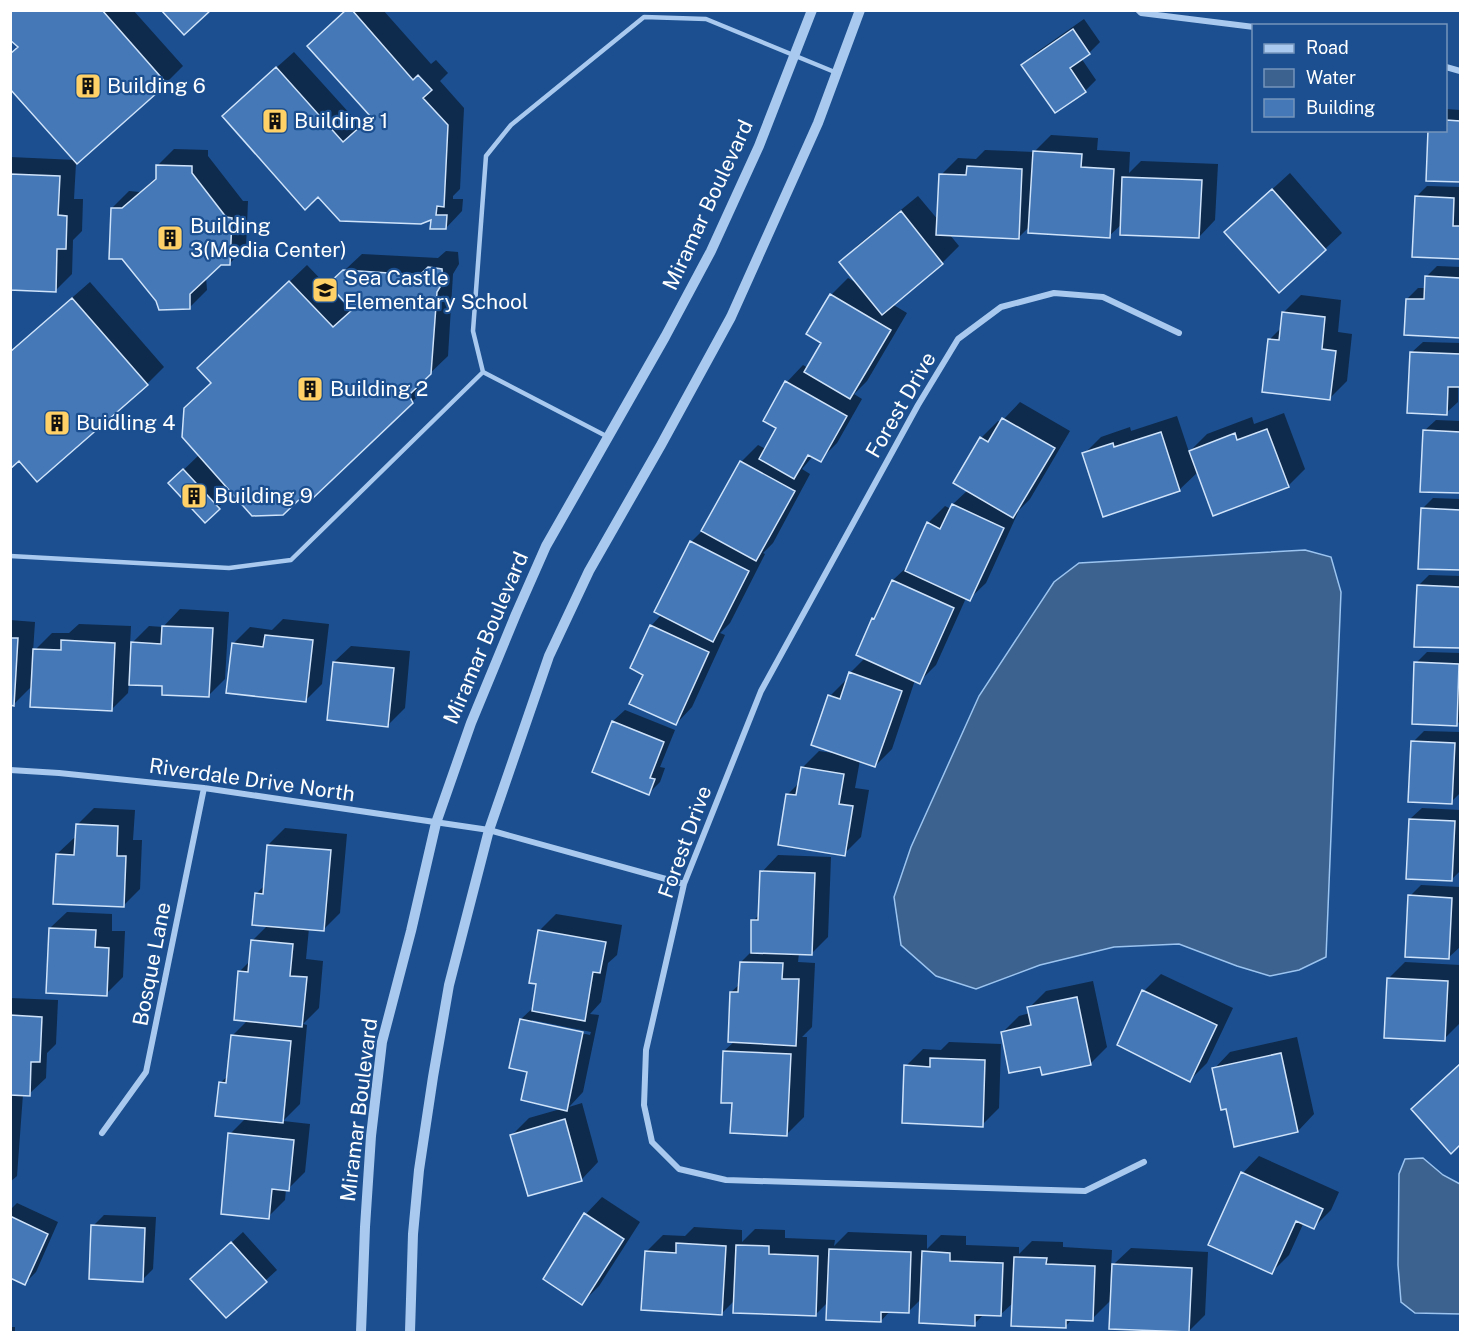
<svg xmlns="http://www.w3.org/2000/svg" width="1471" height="1343" viewBox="0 0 1471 1343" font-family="'Public Sans',sans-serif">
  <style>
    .water { fill: #3c6290; stroke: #9cc4f0; stroke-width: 1.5 }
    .shadow { fill: #0007; fill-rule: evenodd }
    .building { fill: #4478b7; stroke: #cfe3fa; stroke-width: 1.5 }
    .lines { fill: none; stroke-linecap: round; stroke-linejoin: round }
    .service { stroke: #a9c9ee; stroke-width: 4.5 }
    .minor { stroke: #a9c9ee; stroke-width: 6 }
    .tertiary { stroke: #a9c9ee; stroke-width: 10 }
    .labels { text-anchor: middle; stroke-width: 4.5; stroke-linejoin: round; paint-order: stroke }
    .poi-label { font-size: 21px; fill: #fff; stroke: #1b4f8f; text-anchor: start }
    .street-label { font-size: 21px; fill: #fff; stroke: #1b4f8f }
  </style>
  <rect width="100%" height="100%" fill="#1b4f8f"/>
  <!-- water -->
  <path class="water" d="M1305,550L1331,557L1341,592L1326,957L1299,970L1270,976L1237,966L1179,944L1114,947L1040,965L976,989L936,976L901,945L894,897L911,847L979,696L1054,582L1079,563Z
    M1423,1158L1443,1175L1460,1184V1314L1415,1313L1401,1302L1398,1265L1399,1174L1405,1159Z"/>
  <!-- shadow -->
  <path class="shadow" d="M10,10H133L183,66L166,83L76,163L74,199H83L82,231L73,240L72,274L55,291L10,289V157L76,160L19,46Z
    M347,10H383L431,64L436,60L448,73L440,81L464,108L460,189L453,196V199H463L462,211L446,228L433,217L241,99L294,52L361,126L372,116Z
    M1084,19L1100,42L1089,53L1081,58L1096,80L1085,91L1056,111L1023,65L1034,54Z
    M1446,109L1460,110V181L1427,179L1446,130Z
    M1051,135L1098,138L1097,150L1130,152L1129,173L1141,161L1218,164L1215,220L1199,237L1122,224L1109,236L1030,226L1018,238L950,235L959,246L942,263L892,304L907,313L867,381L854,394L862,399L837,443L820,460L813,456L802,469L810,474L773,543L763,553L765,554L730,623L720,633L725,635L692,707L676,724L645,674L651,626L662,614L656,611L691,542L705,528L741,462L758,445L766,449L778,427L787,382L803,365L808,368L824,342L808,334L831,295L848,278L858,284L841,262L858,245L918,196L939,221L941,175L958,158L976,159L985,150L1034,152Z
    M174,149L208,150V156L243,201H248L246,247L229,264L221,263L206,277L207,290L190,307L112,208L129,191L140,192L157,177V166Z
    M1290,173L1342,233L1325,249L1243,216Z
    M1427,186L1460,187V257L1414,255L1416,197Z
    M446,251L458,252L459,264L453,274L448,356L425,378L429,385L412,402L306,490L234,493L205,520L170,483L200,454L213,382L216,352L307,265L351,311L353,309L330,284L362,254L438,258Z
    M1437,266L1460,267V336L1406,334L1407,299L1418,288H1426V277Z
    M90,282L164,367L147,384L10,352Z
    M1301,295L1341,300L1338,332L1352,334L1347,381L1330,398L1270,339L1282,327L1284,312Z
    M1423,342L1460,343V386H1458V402L1446,413L1411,353Z
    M1020,402L1070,431L1030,499L1019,510L986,583L969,599L966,598L936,665L919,682L915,680L892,749L875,766L860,760L855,788L869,790L861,837L844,854L788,794L800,782L802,768L819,751L833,753L834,751L813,744L830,696L847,679H848L850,673L866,657L874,619L878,615L893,580L909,565L928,523L945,506L951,509L953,504L968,490L981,438L998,421L1001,423L1004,419Z
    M1284,413L1305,469L1288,486L1198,472L1179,490L1084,454L1101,437L1130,427L1131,431L1177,416L1189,452L1207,434L1252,417L1254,424Z
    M1436,420L1460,421V492L1422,490L1424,431Z
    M1433,498L1460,499V569L1420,567L1422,509Z
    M1429,575L1460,576V647L1416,645L1418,586Z
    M180,609L229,612L225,679L208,696L164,685L129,683L128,693L111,710L33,685L14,704H10V620L35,622L33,652L52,633H69L79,624L131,626L130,645L149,626L163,627Z
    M283,619L329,624L322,684L305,701L233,644L250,627L272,630Z
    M351,646L410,651L405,708L388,725L334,662Z
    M1427,652L1460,653V721L1456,725L1416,663Z
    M625,710L675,730L660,767L665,768L660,782L649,793L594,771L613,721Z
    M1424,731L1460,732V793L1451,802L1413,742Z
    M94,808L135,810L133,840H142L140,889L123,906L57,854L74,838H76L77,825Z
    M1422,808L1460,810V871L1451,880L1410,819Z
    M285,828L347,834L340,913L323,930L309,928L306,959L323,961L319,1008L303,1024L307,1025L300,1104L283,1121L310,1124L305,1172L288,1189H286L285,1200L268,1217L230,1134L246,1118L220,1083L229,1075L232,1036L248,1020L239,972L251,960L253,940L268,925L256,894L265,885L268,845Z
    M778,855L831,857L828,937L811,954L799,953L798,962L815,963L812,1027L802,1037H807L804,1117L787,1134L734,1102L724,1051L735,1041L731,992L740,984L741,962L752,951L753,921L760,914L762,872Z
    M1421,885L1460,887V947L1448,958L1410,896Z
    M67,912L112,914V931H125L123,977L106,994L50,928Z
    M556,914L622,925L617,955L608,963L601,1002L590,1014L599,1015L583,1092L569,1107L582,1103L598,1162L582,1179L529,1195L512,1135L529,1118L564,1108L529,1071L521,1019L534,1007L538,983L539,931ZM532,1020L591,1032L590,1035L532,1023Z
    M1405,962L1460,965V1023L1444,1039L1388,979Z
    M1161,974L1233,1008L1207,1063L1190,1080L1119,1044L1144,991Z
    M1093,981L1107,1047L1090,1064L1041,1065L1003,1032L1019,1016L1030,1013L1029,1008L1046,991Z
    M10,998L58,1000L56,1044L47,1053L46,1078L29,1094H23L17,1176L10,1182Z
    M1297,1037L1314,1114L1298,1131L1214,1069L1230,1052Z
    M949,1042L1001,1044L999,1108L982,1125L906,1066L923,1049L941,1050Z
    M1460,1064V1143L1451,1151L1430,1092Z
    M1259,1156L1339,1192L1331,1210L1314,1227L1304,1222L1289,1255L1272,1272L1210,1245L1243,1173Z
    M602,1197L640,1222L599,1286L582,1303L586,1214Z
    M17,1203L58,1222L36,1272L25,1283L10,1276V1210Z
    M104,1215L156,1217L153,1269L142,1280L93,1226Z
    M694,1227L742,1230V1242L755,1229L785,1230V1238L835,1240L834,1246L848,1232L927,1235V1249L941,1235L966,1236V1245L1019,1247V1254L1032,1241L1063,1242V1247L1112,1250L1110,1289H1113L1114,1264L1131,1248L1208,1252L1205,1315L1189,1331L1112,1299L1092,1319L1073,1318L1065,1327L1014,1302L1000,1315L984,1314L974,1324L922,1298L908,1312L890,1311L881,1321L829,1301L815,1315L735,1300L721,1314L646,1252L663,1235L685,1236Z
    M243,1232L277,1270L226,1316L204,1268Z
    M10,1327H15V1332H10Z"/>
  <!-- building -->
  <path class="building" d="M10,10H102L167,84L77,164L10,89V54L18,47L10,40Z
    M161,10H211L184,35Z
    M346,10H352L413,80L418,75L432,90L423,98L448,125L444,207L437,206L436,215H447L446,229H430L431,220L421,224L340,221L318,197L305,210L222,116L276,67L343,142L371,117L307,46Z
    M1073,29L1090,54L1070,68L1086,92L1055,113L1021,65Z
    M1446,120L1460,121V182L1426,181L1428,130H1446Z
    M1033,151L1082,154L1081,167L1114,169L1110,238L1028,233Z
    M156,165L192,166V173L226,217L232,218L230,265H221L190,294V309L159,310L156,301L122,259H109L111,208H122L156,179Z
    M967,166L1022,169L1019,239L936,235L939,174L966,175Z
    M10,174L60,176L58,215L67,216L66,249H57L56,292L10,290Z
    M1122,177L1202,180L1199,238L1120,235Z
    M1272,189L1326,250L1279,293L1224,232Z
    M1415,196L1454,198L1453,226H1460V259L1412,257Z
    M901,211L943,264L882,315L839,262Z
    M428,267L442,269L443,282L437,292L431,374L409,395L413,403L312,499L306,493L283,515L252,516L182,437L184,408L211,383L197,368L289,281L333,327L352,310L328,284L343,270L420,275Z
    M1425,276L1460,278V338L1404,335L1406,299H1424Z
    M830,294L891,330L850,399L804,372L821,343L806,334Z
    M72,298L148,385L37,482L19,461L10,469V352Z
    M1282,312L1325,317L1322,349L1336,351L1330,400L1262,392L1268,339L1279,340Z
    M1410,352L1460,354V387H1448L1447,415L1407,413Z
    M785,381L847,416L821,462L808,455L794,479L759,459L776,428L763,421Z
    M1002,418L1055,448L1013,518L953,483L980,437L988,442Z
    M1267,429L1289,487L1213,516L1189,451L1235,433L1237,440Z
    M1423,430L1460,432V493L1420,492Z
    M1161,432L1180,491L1103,517L1082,453L1113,443L1114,447Z
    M740,461L795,491L756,561L701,531Z
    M183,469L220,509L205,523L168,483Z
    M952,504L1004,528L970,601L905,571L927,522L940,529Z
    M1421,508L1460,510V570L1418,569Z
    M690,541L749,571L713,642L654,612Z
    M892,580L954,608L920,684L856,655L872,618L874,619Z
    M1417,585L1460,587V648L1414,647Z
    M650,625L709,652L676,725L629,704L643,675L630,668Z
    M162,626L213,628L209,697L162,695V686L129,685L131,642L161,644Z
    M265,635L313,640L306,702L226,693L232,643L263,647Z
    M10,638H18L14,706L10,705Z
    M61,640L115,643L112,711L30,707L33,649L61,650Z
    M333,662L394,668L388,727L327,720Z
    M1414,662L1459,664L1457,726L1412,724Z
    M849,672L902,691L875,767L811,745L828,695L840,699Z
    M612,721L664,742L650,778L655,779L649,795L592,772Z
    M1411,741L1455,743L1452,804L1408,802Z
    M801,767L844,774L839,804L853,806L845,856L778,845L786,794L796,795Z
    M1409,819L1455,821L1452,881L1406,879Z
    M76,824L118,826L117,856H126L124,907L53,904L56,854L74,855Z
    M267,845L331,850L324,931L252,925L255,893L263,894Z
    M760,871L815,873L812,955L751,953V920H758Z
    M1408,895L1452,898L1449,959L1405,957Z
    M49,928L96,930L95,947L109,948L107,996L46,993Z
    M538,930L606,942L600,973L593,972L585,1021L532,1011L536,984L529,983Z
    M251,940L293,944L290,976L307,977L302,1027L234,1020L238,971L248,972Z
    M740,962L783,963L782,979H799L796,1046L728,1042L730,992H738Z
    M1387,978L1448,981L1445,1041L1384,1038Z
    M1142,990L1217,1025L1190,1082L1117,1045Z
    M1077,997L1091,1065L1042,1075L1040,1067L1009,1073L1001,1032L1031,1025L1027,1007Z
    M10,1015L42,1017L40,1062H31L30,1096L10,1095Z
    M520,1019L583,1032L567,1111L521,1100L527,1072L509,1068Z
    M231,1035L291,1041L283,1123L215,1116L219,1082L226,1083Z
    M723,1051L791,1054L787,1136L730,1133L732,1103H721Z
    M1281,1053L1298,1132L1234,1147L1226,1109L1221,1110L1212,1068Z
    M930,1058L985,1060L983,1127L902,1123L904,1065L930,1067Z
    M1460,1064V1145L1451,1154L1411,1109Z
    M565,1119L582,1181L528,1196L510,1135Z
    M228,1133L294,1140L289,1191L272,1189L269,1219L221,1214Z
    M1241,1172L1323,1209L1314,1229L1296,1221L1272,1274L1208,1245Z
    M584,1213L624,1239L582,1305L543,1279Z
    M10,1216L48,1234L25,1285L10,1278Z
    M91,1225L145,1228L143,1282L89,1279Z
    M231,1242L267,1282L226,1318L190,1279Z
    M676,1243L726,1246L722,1315L641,1310L645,1251L676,1253Z
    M736,1245L769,1246V1254L818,1256L816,1316L733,1313Z
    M829,1249L911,1252L909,1313L881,1312V1322L826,1320Z
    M922,1251L950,1253V1261L1003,1263L1001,1316L975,1315V1326L919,1323Z
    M1014,1257L1047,1258L1046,1264L1095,1266L1093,1321L1066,1320V1328L1011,1326Z
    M1112,1264L1192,1268L1189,1332L1109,1329Z"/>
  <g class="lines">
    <!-- service -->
    <path class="service" d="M608,437L483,372L473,331L486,156L511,125L644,17L706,19L837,73
      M10,556L229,568L291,560L483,372"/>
    <!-- minor -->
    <path class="minor" d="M1138,10L1141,13L1254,27
      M1446,67L1460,71
      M10,770L59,773L204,788L489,830L684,884
      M102,1133L146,1072L204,788
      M1144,1162L1085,1191L726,1180L679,1169L652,1142L644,1105L646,1050L684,884L761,691L918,405L958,339L1001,307L1054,293L1103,297L1179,333"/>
    <!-- tertiary -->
    <path class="tertiary" d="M361,1332L365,1227L371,1136L382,1042L411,931L436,823L471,723L516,614L546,546L665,337L711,251L759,146L812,10
      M410,1332L413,1234L419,1170L433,1077L449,985L489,830L549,656L589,571L661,445L731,317L818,123L860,10"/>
  </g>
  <!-- icons -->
  <defs>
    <symbol id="building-square" viewBox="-11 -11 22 22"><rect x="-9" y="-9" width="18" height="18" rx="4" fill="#ffd166" stroke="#1b4f8f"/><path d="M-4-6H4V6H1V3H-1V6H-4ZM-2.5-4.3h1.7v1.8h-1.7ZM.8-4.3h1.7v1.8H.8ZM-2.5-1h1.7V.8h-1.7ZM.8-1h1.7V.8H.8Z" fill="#111"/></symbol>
    <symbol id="school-square" viewBox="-11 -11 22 22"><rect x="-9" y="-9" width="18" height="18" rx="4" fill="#ffd166" stroke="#1b4f8f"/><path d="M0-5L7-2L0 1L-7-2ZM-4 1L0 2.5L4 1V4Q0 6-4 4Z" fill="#111"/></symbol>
  </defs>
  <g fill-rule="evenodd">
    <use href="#building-square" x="73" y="71" width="30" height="30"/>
    <use href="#building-square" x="260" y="106" width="30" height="30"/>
    <use href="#building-square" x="155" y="223" width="30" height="30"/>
    <use href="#school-square" x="310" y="275" width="30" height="30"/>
    <use href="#building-square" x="295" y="374" width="30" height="30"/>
    <use href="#building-square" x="42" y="408" width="30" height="30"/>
    <use href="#building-square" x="179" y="481" width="30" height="30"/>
  </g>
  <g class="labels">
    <!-- poi labels -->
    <g class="poi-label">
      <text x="107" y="93">Building 6</text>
      <text x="294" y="128">Building 1</text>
      <text x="190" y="233">Building<tspan x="190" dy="24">3(Media Center)</tspan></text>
      <text x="344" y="285">Sea Castle<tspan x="344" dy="24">Elementary School</tspan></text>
      <text x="330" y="396">Building 2</text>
      <text x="76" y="430">Buidling 4</text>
      <text x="214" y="503">Building 9</text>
    </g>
    <!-- street labels -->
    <g class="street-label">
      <text transform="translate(708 205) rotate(-65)" y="7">Miramar Boulevard</text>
      <text transform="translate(901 405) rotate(-60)" y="7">Forest Drive</text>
      <text transform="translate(486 638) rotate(-67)" y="7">Miramar Boulevard</text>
      <text transform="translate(252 780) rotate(8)" y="7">Riverdale Drive North</text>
      <text transform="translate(685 842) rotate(-70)" y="7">Forest Drive</text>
      <text transform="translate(152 964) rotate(-79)" y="7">Bosque Lane</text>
      <text transform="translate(359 1110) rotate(-83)" y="7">Miramar Boulevard</text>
    </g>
  </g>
  <!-- border -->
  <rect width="1471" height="1343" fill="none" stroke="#ffffff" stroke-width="24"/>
  <!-- legend -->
  <rect x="1252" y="24" width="195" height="108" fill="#1b4f8f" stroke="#7695bc" stroke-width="1.5"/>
  <rect x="1264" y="44" width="30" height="9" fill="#a9c9ee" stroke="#7695bc" stroke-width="1.5"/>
  <text x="1306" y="54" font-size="18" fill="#ffffff">Road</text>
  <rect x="1264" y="69" width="30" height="18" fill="#3c6290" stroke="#7695bc" stroke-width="1.5"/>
  <text x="1306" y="84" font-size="18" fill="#ffffff">Water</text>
  <rect x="1264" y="99" width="30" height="18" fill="#4478b7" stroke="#7695bc" stroke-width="1.5"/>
  <text x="1306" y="114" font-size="18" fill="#ffffff">Building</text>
</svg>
